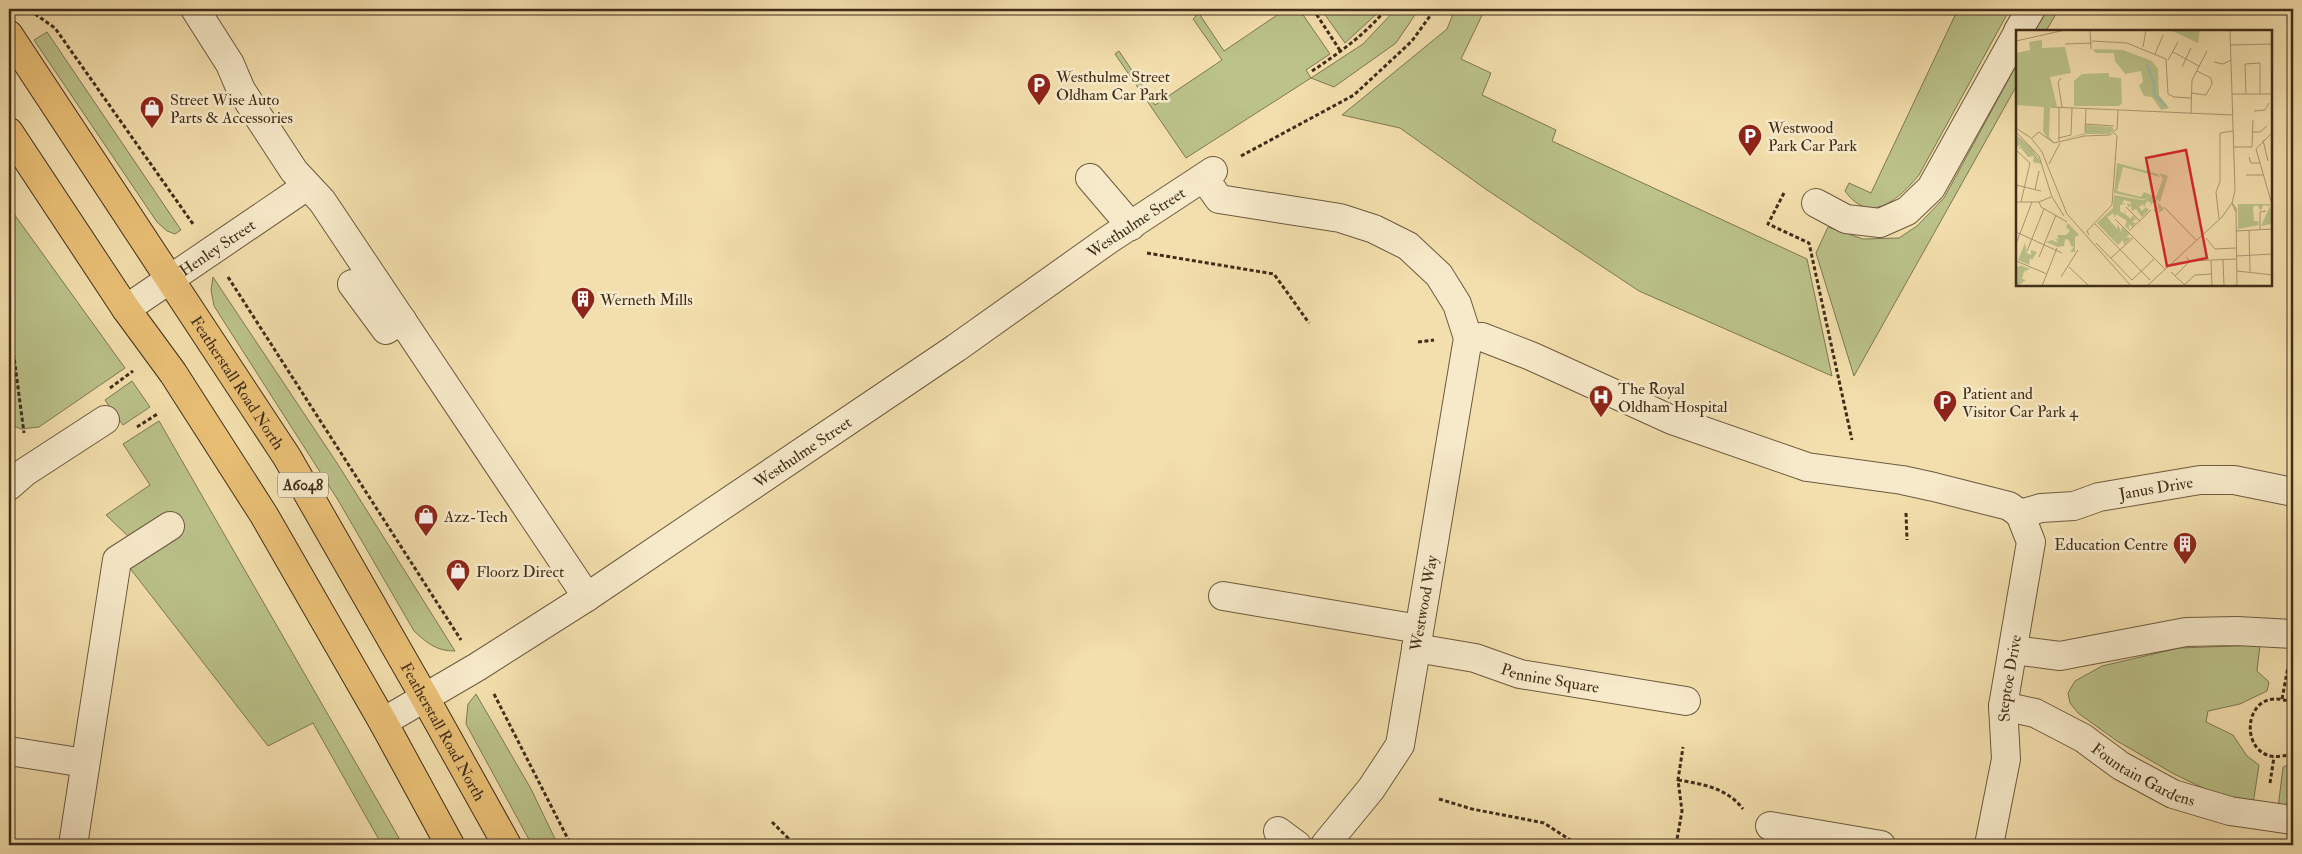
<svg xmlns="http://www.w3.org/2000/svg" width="2302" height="854" viewBox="0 0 2302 854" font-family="'IM FELL Double Pica',serif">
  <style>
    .green { fill: #bbc28a; stroke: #7e7852 }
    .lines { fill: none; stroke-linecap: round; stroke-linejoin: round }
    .minor-casing { stroke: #6d5a3e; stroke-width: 30 }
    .major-casing { stroke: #402d19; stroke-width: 30 }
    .path { stroke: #402d19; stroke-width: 3; stroke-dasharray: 4 2.5; stroke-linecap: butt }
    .minor { stroke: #f7eaca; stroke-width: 28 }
    .major { stroke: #eac076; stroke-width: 28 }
    .labels { text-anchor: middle; stroke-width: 5; stroke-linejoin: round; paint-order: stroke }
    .shield { fill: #f7eaca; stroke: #77664e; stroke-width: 1 }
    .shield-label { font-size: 15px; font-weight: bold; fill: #402d19 }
    .poi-label { font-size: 16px; fill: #402d19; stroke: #f7eaca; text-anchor: start }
    .street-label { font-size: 16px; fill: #402d19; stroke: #f7eaca }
    .inset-river { fill: none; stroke: #9bbda9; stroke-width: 2.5 }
    .inset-road { fill: none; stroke: #ab9872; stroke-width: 1 }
    .view { fill: #d62828; fill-opacity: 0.15; stroke: #d62828; stroke-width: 2.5 }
    .inset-edge { fill: none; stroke: #402d19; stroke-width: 2.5 }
  </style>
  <rect width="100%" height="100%" fill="#f3dfad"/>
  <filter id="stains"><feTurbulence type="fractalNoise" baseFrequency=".004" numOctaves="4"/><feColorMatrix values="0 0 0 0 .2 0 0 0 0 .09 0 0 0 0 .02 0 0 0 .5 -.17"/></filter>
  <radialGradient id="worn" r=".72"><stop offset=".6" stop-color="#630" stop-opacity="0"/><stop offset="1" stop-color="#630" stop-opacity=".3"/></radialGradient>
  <!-- green -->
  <path class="green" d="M1191,9H1208L1200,15L1224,51L1286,9H1299L1330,54L1306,70L1311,78L1363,44L1396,9H1419L1396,43L1334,87L1311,78L1186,158L1115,54L1119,51L1155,105L1222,60L1193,19L1196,16Z
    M1321,9H1382L1345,43Z
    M1455,9H1485L1461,59L1491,73L1482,95L1556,130L1552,141L1807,259L1832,376L1639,291L1487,190L1400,128L1342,115L1447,29Z
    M1958,9H2010L1919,175C1899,199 1870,226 1845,191L1849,183L1871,193Z
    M2047,9H2059L2046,31H2035Z
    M47,32L181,230L175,234L167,231L157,222L34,40Z
    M2017,64V85L1854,376L1816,253L1828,227L1863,239L1899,238L1917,226L1944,198Z
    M9,207L125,368L39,427L21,429L9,424Z
    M213,277L337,463L455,651C437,651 428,644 414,631L338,500L214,306L211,290Z
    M132,381L150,407L123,425L105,400Z
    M159,421L399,838L382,845L313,723L268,746L129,567L132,540L106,515L150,485L123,444Z
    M2260,645L2257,671L2269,682L2267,691L2240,704L2208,711L2206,722L2233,735L2247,756L2259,765L2253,804L2222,797L2174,774L2117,741L2078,713L2070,703L2068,693L2075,681L2102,666L2179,648Z
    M476,694L531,789L558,845H532L466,724L468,704Z
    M2293,763V809L2278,808L2283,767Z"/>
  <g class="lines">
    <defs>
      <g id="minor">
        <path d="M195,9L230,64L241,90L294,171L322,201L587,597"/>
        <path d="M2018,31L2031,9"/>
        <path d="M1090,178L1131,226"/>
        <path d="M1204,178L1219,199L1340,218L1374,229L1408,246L1439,275L1457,304L1468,338L1400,745L1371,789L1325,845"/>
        <path d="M1816,203L1846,219L1880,223L1907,211L1931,188L2017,34"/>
        <path d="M352,284L386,330L402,320"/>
        <path id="s1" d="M126,309L307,186"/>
        <path d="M1468,338L1482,337L1531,356L1672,420L1807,467L1902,480L1934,487L2009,506L2020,514"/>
        <path d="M9,486L25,472L105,420"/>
        <path id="s2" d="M2020,514L2041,508L2074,506L2099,497L2200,480H2234L2293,492"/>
        <path d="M1223,596L1419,629"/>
        <path id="s3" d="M1416,648L1475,658L1520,674L1686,701"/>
        <path d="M2013,650L2060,656L2186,632L2237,631L2293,634"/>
        <path id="s4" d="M2003,706L2035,713L2083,738L2121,766L2173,794L2230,811L2293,820"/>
        <path id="s5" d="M383,722L477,667L587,597L956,348L1108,240L1213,171"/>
        <path d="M9,751L85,763"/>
        <path d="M1770,826L1881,845"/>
        <path d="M1278,831L1297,845"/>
        <path d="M73,845L117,560L170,526"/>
        <path id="s6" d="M1989,845L2006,759L2003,706L2031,542L2020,514"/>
      </g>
      <g id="major">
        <path id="s7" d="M9,35L287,457L425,698L507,845"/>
        <path d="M9,132L126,309L173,373L264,515L383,722L450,845"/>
      </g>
    </defs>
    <!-- minor casing -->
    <use href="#minor" class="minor-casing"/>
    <!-- major casing -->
    <use href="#major" class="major-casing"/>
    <!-- path -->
    <path class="path" d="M1313,9L1341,52
      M35,14L55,28L193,224
      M1312,71C1339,53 1366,34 1386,9
      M1241,156L1354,95L1412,41L1435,9
      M1784,193L1768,224L1809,243L1852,440
      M1147,253L1274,274L1309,323
      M228,277L461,640
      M1418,342L1434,340
      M9,348L14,357L24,433
      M110,388L133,371
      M137,427L159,413
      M1906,513L1907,540
      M494,694L571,845
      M2282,699L2288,667
      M2293,703C2237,678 2235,776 2293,753
      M1678,780C1703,784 1727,788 1743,809
      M2270,783L2274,757
      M1439,799L1472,809L1544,823L1578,845
      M772,822L795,845
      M1676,845L1682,811L1678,780L1683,747"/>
    <!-- minor -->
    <use href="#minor" class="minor"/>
    <!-- major -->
    <use href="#major" class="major"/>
  </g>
  <!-- icons -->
  <defs>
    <symbol id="parking-pin" viewBox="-11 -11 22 30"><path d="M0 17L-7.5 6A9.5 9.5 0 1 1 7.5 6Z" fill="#8f2418" stroke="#f7eaca"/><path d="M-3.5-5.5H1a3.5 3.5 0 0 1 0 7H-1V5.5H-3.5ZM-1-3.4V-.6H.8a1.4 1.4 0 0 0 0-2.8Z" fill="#fff"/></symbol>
    <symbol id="shop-pin" viewBox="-11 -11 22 30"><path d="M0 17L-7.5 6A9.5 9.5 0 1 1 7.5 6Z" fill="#8f2418" stroke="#f7eaca"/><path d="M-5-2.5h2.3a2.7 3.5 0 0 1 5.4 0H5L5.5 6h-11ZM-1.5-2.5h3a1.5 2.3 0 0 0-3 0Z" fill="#fff"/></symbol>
    <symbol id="building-pin" viewBox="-11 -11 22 30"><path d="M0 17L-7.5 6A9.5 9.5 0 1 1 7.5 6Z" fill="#8f2418" stroke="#f7eaca"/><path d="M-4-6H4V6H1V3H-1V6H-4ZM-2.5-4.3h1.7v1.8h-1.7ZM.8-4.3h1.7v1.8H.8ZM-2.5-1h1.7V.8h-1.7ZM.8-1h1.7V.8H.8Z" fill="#fff"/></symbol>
    <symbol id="hospital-pin" viewBox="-11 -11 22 30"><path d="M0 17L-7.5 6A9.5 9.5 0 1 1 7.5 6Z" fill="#8f2418" stroke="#f7eaca"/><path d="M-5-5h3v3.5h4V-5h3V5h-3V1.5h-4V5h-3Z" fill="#fff"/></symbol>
  </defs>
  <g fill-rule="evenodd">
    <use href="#parking-pin" x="1025" y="71" width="28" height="38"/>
    <use href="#shop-pin" x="138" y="94" width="28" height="38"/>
    <use href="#parking-pin" x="1736" y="122" width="28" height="38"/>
    <use href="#building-pin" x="569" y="285" width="28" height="38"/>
    <use href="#hospital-pin" x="1587" y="383" width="28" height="38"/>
    <use href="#parking-pin" x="1931" y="388" width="28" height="38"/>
    <use href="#shop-pin" x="412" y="502" width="28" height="38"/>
    <use href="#building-pin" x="2171" y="530" width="28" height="38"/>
    <use href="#shop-pin" x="444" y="557" width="28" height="38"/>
  </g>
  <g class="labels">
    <!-- shield labels -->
    <rect class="shield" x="278" y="472.5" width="50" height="25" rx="4"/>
    <g class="shield-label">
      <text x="303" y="490">A6048</text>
    </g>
    <!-- poi labels -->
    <g class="poi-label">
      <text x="1056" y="82">Westhulme Street<tspan x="1056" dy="18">Oldham Car Park</tspan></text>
      <text x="170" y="105">Street Wise Auto<tspan x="170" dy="18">Parts &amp; Accessories</tspan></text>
      <text x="1768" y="133">Westwood<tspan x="1768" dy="18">Park Car Park</tspan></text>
      <text x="600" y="305">Werneth Mills</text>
      <text x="1618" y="394">The Royal<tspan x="1618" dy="18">Oldham Hospital</tspan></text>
      <text x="1962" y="399">Patient and<tspan x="1962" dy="18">Visitor Car Park 4</tspan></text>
      <text x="444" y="522">Azz-Tech</text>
      <text x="2168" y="550" text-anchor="end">Education Centre</text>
      <text x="476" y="577">Floorz Direct</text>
    </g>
    <!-- street labels -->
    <g class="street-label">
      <text dy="6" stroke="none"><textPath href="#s5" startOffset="904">Westhulme Street</textPath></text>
      <text dy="6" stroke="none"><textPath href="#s1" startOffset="110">Henley Street</textPath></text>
      <text dy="6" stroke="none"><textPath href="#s7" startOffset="416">Featherstall Road North</textPath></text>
      <text dy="6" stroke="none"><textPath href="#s5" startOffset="499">Westhulme Street</textPath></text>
      <text dy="6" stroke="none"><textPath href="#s2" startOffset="139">Janus Drive</textPath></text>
      <text transform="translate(1423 603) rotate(-80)" y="6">Westwood Way</text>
      <text dy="6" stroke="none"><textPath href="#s3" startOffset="138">Pennine Square</textPath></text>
      <text dy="6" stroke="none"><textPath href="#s6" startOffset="169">Steptoe Drive</textPath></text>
      <text dy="6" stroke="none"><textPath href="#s7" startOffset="821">Featherstall Road North</textPath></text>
      <text dy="6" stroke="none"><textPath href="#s4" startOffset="158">Fountain Gardens</textPath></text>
    </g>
  </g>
  <!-- overview -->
  <g transform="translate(2016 30)">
    <rect width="256" height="256" fill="#f3dfad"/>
    <path d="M154,0H184L182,13L165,5ZM26,10V18L49,17L55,43L34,47L41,76L34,78L33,107L39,112L32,109L27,101L28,77L0,75V23L14,20L13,12ZM77,19L107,20L136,31L142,39L143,65L153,78L145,80L136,67L128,66L123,56L127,51L125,41L109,44L99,31L98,23H80ZM93,43V47L105,48L106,73L103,76H58V51L66,44ZM70,95L96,97L98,100L93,104H70L45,110L69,103ZM0,105L15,117L26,134L17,132L18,126L12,127L5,118L2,119L5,115L0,117ZM100,129L152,146L144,172L139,168L125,169L98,163L101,133L142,144L144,147L107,137L101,161L125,167L128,162L140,167L147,149L143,143ZM98,165L126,170L135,168L140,170L148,179L143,183V178L139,182L137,180L142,178V172H137L134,177L135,173L131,171L128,177L127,174L123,177L126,181L130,177L133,180L126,187L120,179L116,181L115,176L112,177L111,173L115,175V172L108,170L106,173L110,174L104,175V181L108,184L110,179L109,184L115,189L117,185L122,191L119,189L116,192L120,193L116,197L113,194V200L109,196L111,191L100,184L98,188V183L91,187L101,199L102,194L105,202L106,197L114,204L110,207L115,208L108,215L107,210L102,215L81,193L97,178ZM222,174H254L256,194L245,196L254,176L247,175L245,181L241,175L237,177L238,191H242L243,195L222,199ZM52,193L63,205L59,207V222H54L58,217L55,216L53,210L49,209L48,216L42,217L30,212L36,210L42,213L39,208L43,210L41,205H50L54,201L50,197ZM9,213L11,223L15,225V220L21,222L16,230L14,228L13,235L2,230ZM1,234L14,239L9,241L13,243L8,241L6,249L10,250L3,255L6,256H0V237L5,236Z" fill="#bbc28a"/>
    <path class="inset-river" d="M131,35L138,54V64L150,76"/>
    <path class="inset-road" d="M74,0L75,19M214,0L219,161L216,173L220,182M0,11L49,0M76,11L111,13L150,29L152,64L158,67L175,68M49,14L76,13M215,15L257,14M127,17L130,0M157,22L183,36M139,24L147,5M152,30L162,12M198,32L207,34L215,30M166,37L175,18M45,48L42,52L46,77M175,63L190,65L196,54L195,48L181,41M216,64H257M230,64L229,34L244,33V64M36,77L217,85M238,81L249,80L253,73M175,84L176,50L191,21M69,94L98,96M0,98L15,108L26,122L51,184L115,256M0,102L23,126L36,167L48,186M69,102L70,79M237,102H244L251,96M16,108L23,102L38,113L68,106L94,105L101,99L102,80M42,108L55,105L56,78M247,110L252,131M43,111V77M217,117H236M236,117L237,90M240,119L257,178M240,119L257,102M0,120L14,133L5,172M233,127L235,133H244M33,134L44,113M230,145H247M0,155L25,161M19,160L23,141M0,172H23L35,167M23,172L25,177L51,192M216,173L220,178L221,256M110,177L124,191M148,177L180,210M99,189L149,239M203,189L200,162L204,152V103L217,101M79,194L134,250M244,199V182L250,181M233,200L234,242M113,201L135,180M220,201L257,199M0,202L46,223M73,205L71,201L96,175L101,106L98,103M190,208L199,219L220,218M80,213L116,250L139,228M0,214L16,172M11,221L28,179M220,226L257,224M23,227L40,185M170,227L174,231L220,229M95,228L118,207M207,230L208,256M0,231L31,244M195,231L196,256M53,237L73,256M221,241L257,245M155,242L170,256M159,246L174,231M45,247L62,220M168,255L179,245L195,244M26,256L41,218M131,256L206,187L216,173"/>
    <path class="view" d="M170,120L191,228L151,236L130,128Z"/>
    <rect width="256" height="256" class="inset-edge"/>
  </g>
  <!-- margin -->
  <rect width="2302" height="854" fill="none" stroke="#f3dfad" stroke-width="30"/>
  <rect x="10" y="10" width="2282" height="834" fill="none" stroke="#402d19" stroke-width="2.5"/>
  <rect x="15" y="15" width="2272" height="824" fill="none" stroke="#402d19"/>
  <rect width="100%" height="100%" filter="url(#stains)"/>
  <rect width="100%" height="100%" fill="url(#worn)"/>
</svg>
